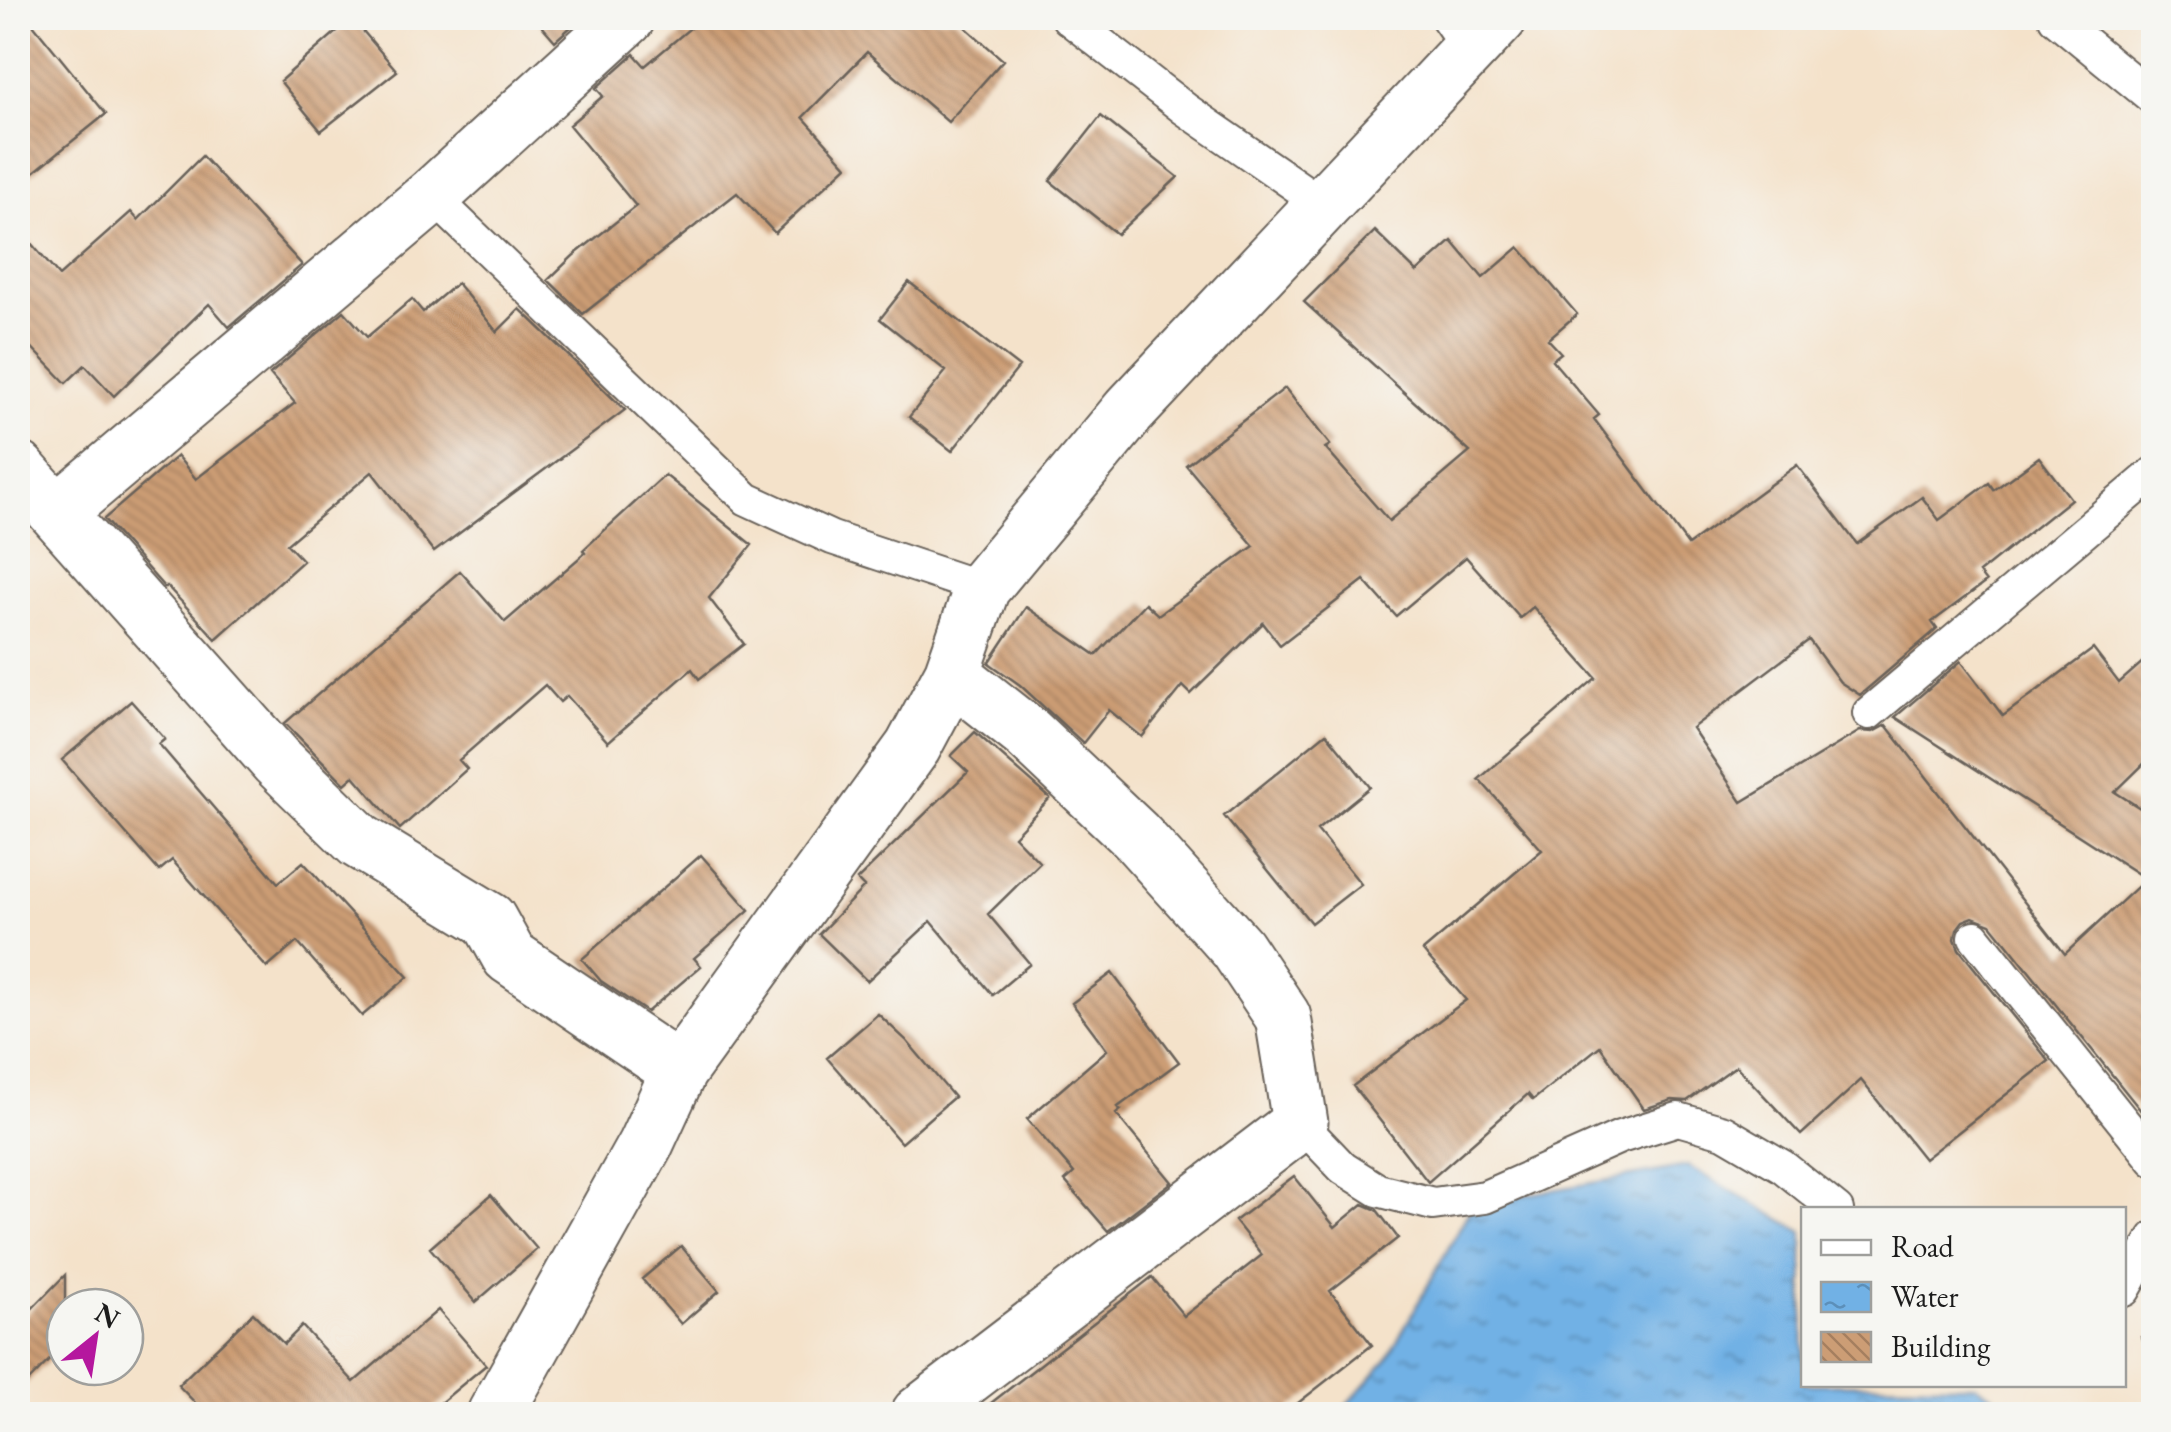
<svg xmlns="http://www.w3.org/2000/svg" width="2171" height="1432" viewBox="0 0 2171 1432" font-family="'EB Garamond',serif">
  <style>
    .water { fill: url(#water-ripples); stroke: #466680; stroke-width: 2.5 }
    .building { fill: url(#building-back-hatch) }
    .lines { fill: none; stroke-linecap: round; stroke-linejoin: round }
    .service-casing { stroke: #686159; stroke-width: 36 }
    .minor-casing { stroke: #686159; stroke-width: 59 }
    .path { stroke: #686159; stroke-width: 6; stroke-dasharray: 8 8; stroke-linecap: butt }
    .service { stroke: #fff; stroke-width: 32 }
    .minor { stroke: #fff; stroke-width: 55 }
  </style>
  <defs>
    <pattern id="water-ripples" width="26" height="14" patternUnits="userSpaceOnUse" patternTransform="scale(2.5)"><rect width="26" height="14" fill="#71b1e5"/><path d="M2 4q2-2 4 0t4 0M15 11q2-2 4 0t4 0" fill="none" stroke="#5c8fb9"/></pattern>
    <pattern id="building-back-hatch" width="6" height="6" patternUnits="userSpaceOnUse" patternTransform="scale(2.5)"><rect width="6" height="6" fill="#cc9d75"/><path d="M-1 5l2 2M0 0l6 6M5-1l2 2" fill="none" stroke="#a57f5f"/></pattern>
  </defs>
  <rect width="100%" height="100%" fill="#f6f6f2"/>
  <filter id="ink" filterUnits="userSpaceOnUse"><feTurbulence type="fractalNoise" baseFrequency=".01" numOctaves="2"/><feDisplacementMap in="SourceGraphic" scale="20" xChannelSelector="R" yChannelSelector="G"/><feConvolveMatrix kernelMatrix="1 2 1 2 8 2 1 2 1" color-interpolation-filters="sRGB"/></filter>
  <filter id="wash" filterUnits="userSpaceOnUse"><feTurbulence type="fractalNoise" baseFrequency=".0048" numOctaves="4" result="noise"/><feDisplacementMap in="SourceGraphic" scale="40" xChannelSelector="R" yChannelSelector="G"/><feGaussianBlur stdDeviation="2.25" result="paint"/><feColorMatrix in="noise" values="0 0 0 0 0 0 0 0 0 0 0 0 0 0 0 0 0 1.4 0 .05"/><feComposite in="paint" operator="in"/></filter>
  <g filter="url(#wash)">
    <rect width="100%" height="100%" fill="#f4e2ca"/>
    <!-- water -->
    <path class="water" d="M1688,1166L1803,1232L1804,1384L1976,1385L2023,1414H1339L1386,1361L1473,1204Z"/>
    <g id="blocks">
      <!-- building -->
      <path class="building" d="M18,18H28L106,114L18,185Z
        M352,18L397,71L321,131L280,81Z
        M535,18H581L555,41Z
        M702,18H955L1003,60L948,122L867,52L803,117L847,166L775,233L737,193L583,314L548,280L573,256L636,206L569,125L603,96L596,88L634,54L645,66Z
        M1101,116L1178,177L1117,234L1050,181Z
        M202,156L302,265L229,327L209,304L114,396L85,365L66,383L18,333V228L59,276L131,212L138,220Z
        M1375,231L1417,272L1452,241L1483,278L1519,247L1577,314L1548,339L1561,353L1552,360L1599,415L1594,419L1688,545L1797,465L1857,544L1922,497L1939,520L1989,483L1994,490L2039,457L2071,499L1979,573L1986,582L1932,622L1937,629L1860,695L1840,682L1809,640L1692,728L1742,802L1860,731L1873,732L1886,725L2065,954L2146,879L1895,717L1961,661L2003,716L2093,649L2119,683L2154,652V754L2115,792L2154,817V1127L1991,924L1973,917L1963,921L1957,929L1955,939L1959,949L2049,1061L1924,1159L1861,1080L1801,1135L1736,1066L1687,1101L1672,1100L1644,1109L1600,1046L1533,1100L1528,1094L1428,1182L1353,1086L1466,1000L1423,951L1542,850L1479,779L1596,678L1533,607L1520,618L1466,557L1396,616L1364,580L1280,645L1263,623L1191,694L1183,686L1142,737L1109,710L1083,743L1020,685L989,663L1026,607L1096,655L1145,603L1158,615L1254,546L1186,465L1285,388L1330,445L1325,448L1389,521L1470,452L1304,302Z
        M909,282L1019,367L952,451L909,417L946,371L880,319Z
        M457,283L497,332L520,309L625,410L434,552L372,472L287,544L303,561L216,639L167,586L165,588L104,519L177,456L196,479L295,403L270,374L344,311L367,337L412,299L423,312Z
        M665,475L752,545L709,598L744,644L699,679L692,669L608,742L567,696L560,702L545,685L459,760L467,769L400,829L354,776L345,784L285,723L460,571L505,622L585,553L583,550Z
        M131,701L165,739L159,744L278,883L303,862L408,977L362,1016L297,942L267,968L172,860L159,871L62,760Z
        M975,732L1050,798L1014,836L1040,863L988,914L1030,964L993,995L931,921L867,981L819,934L864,887L857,880L968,772L951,756Z
        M1326,733L1370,787L1317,830L1361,884L1311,923L1224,816Z
        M701,855L749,910L694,958L701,966L647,1012L601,981L582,959Z
        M1112,973L1179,1062L1118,1107L1121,1110L1116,1114L1172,1182L1108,1231L1065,1181L1074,1173L1027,1119L1107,1050L1072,1003Z
        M878,1014L906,1040L954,1097L901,1143L827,1058Z
        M1294,1176L1335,1227L1363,1204L1377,1210L1398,1238L1330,1291L1372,1345L1284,1414H977L1152,1277L1184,1316L1262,1255L1235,1221Z
        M491,1195L537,1249L476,1302L430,1248Z
        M681,1246L719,1291L681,1324L642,1279Z
        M65,1275V1344L18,1392V1323Z
        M438,1310L486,1365L427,1414H206L178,1385L253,1313L284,1344L302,1326L354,1382Z"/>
    </g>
  </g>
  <g filter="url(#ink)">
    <use href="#blocks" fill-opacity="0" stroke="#686159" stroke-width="2.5"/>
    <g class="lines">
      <defs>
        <path id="service" d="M1068,18L1185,109L1324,205
          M1447,18L1469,50
          M2055,18L2154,99
          M432,196L747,499L832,538L982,588
          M1869,713L2154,473
          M1975,937L2154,1160
          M1300,1123L1343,1168L1378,1190L1433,1204L1485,1197L1620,1137L1678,1119L1724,1132L1782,1166L1837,1210
          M2124,1290L2154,1238"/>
        <path id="minor" d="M18,469L277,761L359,841L489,920L509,956L679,1071
          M58,512L432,196L627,18
          M495,1414L645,1145L679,1071L913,747L952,674L982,588L1129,411L1499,18
          M919,1414L1300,1123L1283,1017L1237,948L1135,835L1028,734L952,674"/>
      </defs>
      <!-- service casing -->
      <use href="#service" class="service-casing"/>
      <!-- minor casing -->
      <use href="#minor" class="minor-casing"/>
      <!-- path -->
      <path class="path" d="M2142,1335L2154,1355"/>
      <!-- service -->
      <use href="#service" class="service"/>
      <!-- minor -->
      <use href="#minor" class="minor"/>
    </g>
  </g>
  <!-- margin -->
  <rect width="2171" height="1432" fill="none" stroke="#f6f6f2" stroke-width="60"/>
  <!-- legend -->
  <rect x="1801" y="1207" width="325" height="180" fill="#f6f6f2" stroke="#9f9f9c" stroke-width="2.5"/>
  <rect x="1821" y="1240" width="50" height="15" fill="#ffffff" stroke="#9f9f9c" stroke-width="2.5"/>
  <text x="1891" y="1257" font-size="30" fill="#1c1c1c">Road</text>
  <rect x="1821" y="1282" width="50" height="30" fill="url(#water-ripples)" stroke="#9f9f9c" stroke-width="2.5"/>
  <text x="1891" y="1307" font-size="30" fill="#1c1c1c">Water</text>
  <rect x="1821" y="1332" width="50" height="30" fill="url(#building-back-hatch)" stroke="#9f9f9c" stroke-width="2.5"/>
  <text x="1891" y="1357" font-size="30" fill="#1c1c1c">Building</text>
  <!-- north arrow -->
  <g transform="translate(95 1337) rotate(30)"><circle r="48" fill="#f6f6f2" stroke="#9f9f9c" stroke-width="2.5"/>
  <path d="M0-8L18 38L0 25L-18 38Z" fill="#b5179e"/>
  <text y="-15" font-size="28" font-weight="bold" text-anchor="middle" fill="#1c1c1c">N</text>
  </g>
</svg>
